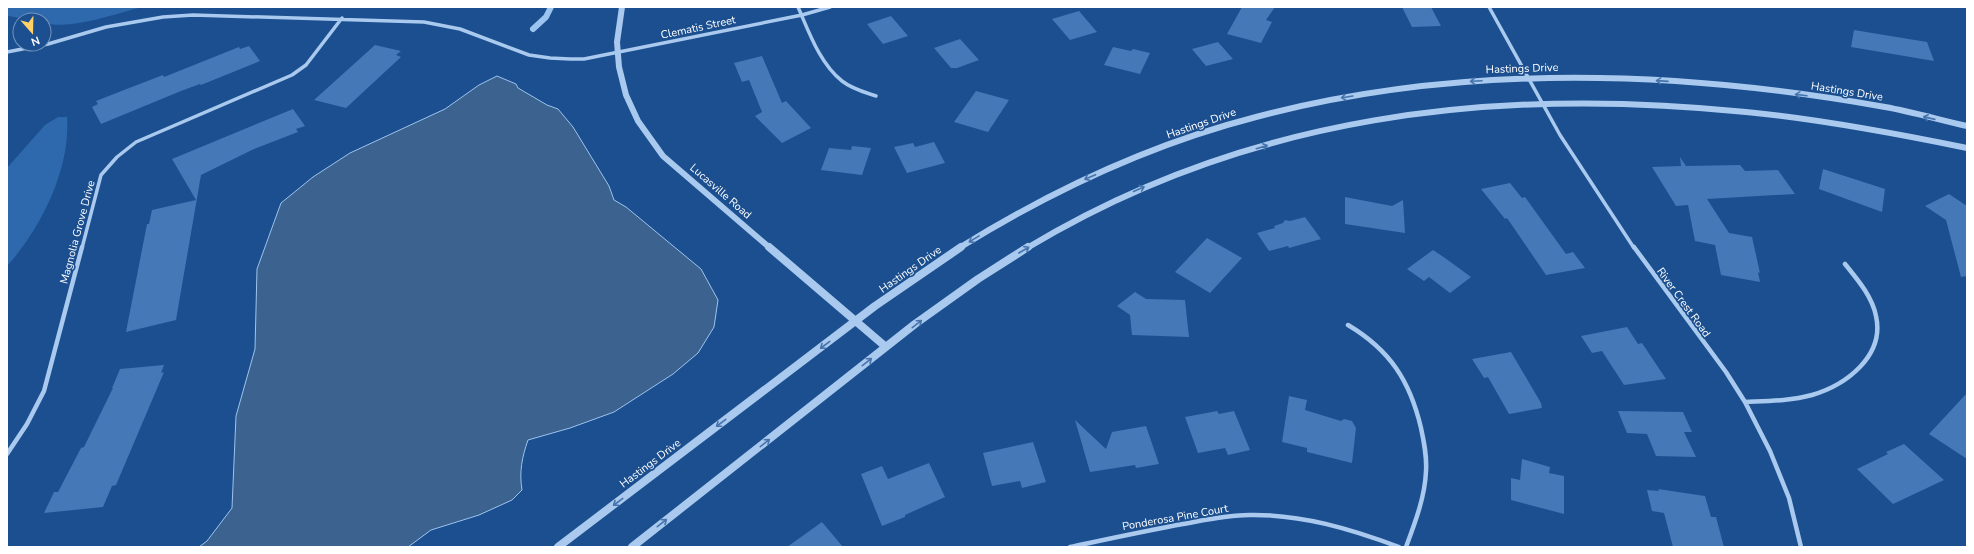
<svg xmlns="http://www.w3.org/2000/svg" width="1974" height="554" viewBox="0 0 1974 554" font-family="'Nunito Sans',sans-serif">
  <style>
    .green { fill: #2e69ad }
    .water { fill: #3c6290; stroke: #9cc4f0 }
    .lines { fill: none; stroke-linecap: round; stroke-linejoin: round }
    .stream { stroke: #9cc4f0; stroke-width: 6 }
    .building { fill: #4478b7 }
    .minor-far1 { stroke: #a9c9ee; stroke-width: 3.5 }
    .minor { stroke: #a9c9ee; stroke-width: 4.5 }
    .tertiary-far1 { stroke: #a9c9ee; stroke-width: 6 }
    .tertiary { stroke: #a9c9ee; stroke-width: 8 }
    .oneway { stroke: #4674ac }
    .labels { text-anchor: middle; stroke-width: 3.5; stroke-linejoin: round; paint-order: stroke }
    .street-label { font-size: 11px; fill: #fff; stroke: #1b4f8f }
  </style>
  <rect width="100%" height="100%" fill="#1b4f8f"/>
  <!-- green -->
  <path class="green" d="M7,7H142C114,14 72,30 44,23V20H30L9,16L7,15Z
    M58,117H67C71,168 41,229 7,266V168L45,125Z"/>
  <!-- water -->
  <path class="water" d="M497,76L516,84L518,88L547,105L558,109L573,127L609,186L614,200L626,207L701,269L718,300L714,327L698,353L673,374L614,412L570,428L528,440C522,457 519,472 522,490L512,500L479,515L431,530L408,547H199L207,541L232,508L236,416L255,349L257,269L281,203L313,177L350,153L445,109L479,85Z"/>
  <g class="lines">
    <!-- stream -->
    <path class="stream" d="M533,29L546,17L551,7"/>
  </g>
  <!-- building -->
  <path class="building" d="M1242,7H1275L1266,20L1272,22L1261,43L1227,34Z
    M1402,7H1431L1441,26L1412,27Z
    M1079,11L1097,32L1070,40L1052,19Z
    M891,16L908,36L883,44L867,24Z
    M1854,30L1927,42L1934,61L1851,47Z
    M960,39L979,60L957,68H951L934,48Z
    M1218,42L1233,59L1206,66L1192,49Z
    M375,45L401,51L396,55L401,57L346,108L314,100Z
    M249,46L260,61L201,85L200,84L181,91L101,124L92,107L98,104L96,101L124,90L163,75L164,77L239,47L240,49Z
    M1113,47L1131,51L1133,49L1150,53L1140,74L1104,65Z
    M762,56L782,103L786,101L811,128L782,143L755,116L762,112L749,80L742,82L734,63Z
    M976,91L1009,100L988,132L954,122Z
    M293,109L305,126L296,129L298,132L254,149L201,175L176,320L126,332L147,224H149L152,210L196,200L172,159Z
    M934,142L945,163L907,173L894,147L913,143L915,147Z
    M852,146L871,148L862,175L821,170L829,148L851,150Z
    M1680,157L1686,166L1740,165L1745,171L1778,170L1795,194L1707,199L1729,233L1752,237L1760,273L1758,272L1760,282L1721,275L1715,245L1695,241L1688,205L1676,206L1652,167L1681,166Z
    M1823,169L1885,189L1882,212L1819,189Z
    M1510,183L1522,198L1525,197L1566,254L1573,252L1585,268L1546,275L1507,218L1505,219L1481,189Z
    M1949,194L1967,206V276L1961,277L1946,220L1925,206Z
    M1345,197L1392,206L1403,200L1405,233L1345,224Z
    M1305,217L1321,239L1289,248L1288,246L1269,251L1257,233L1275,228L1274,226L1283,223L1285,220L1290,221Z
    M1207,238L1242,258L1210,293L1175,272Z
    M1433,250L1445,258L1471,277L1450,293L1429,277L1424,281L1407,269Z
    M1135,292L1146,299L1185,300L1189,337L1132,335L1130,315L1117,306Z
    M1627,327L1638,344L1642,343L1666,379L1624,385L1602,351L1592,353L1581,336Z
    M1511,352L1541,403L1542,408L1509,414L1488,377L1484,378L1472,359Z
    M164,365L161,373L164,372L139,431L116,485L112,486L103,507L44,513L54,492H58L81,448L84,447L113,388H112L120,369Z
    M1967,393V459L1929,434Z
    M1289,396L1307,400L1305,410L1341,421L1344,419L1352,421L1356,428L1352,463L1307,452V448L1282,442Z
    M1217,411L1219,414L1234,411L1250,450L1228,455L1225,448L1198,453L1185,417Z
    M1618,411L1683,412L1692,432H1684L1696,457L1656,456L1647,434L1627,433Z
    M1075,420L1106,449L1112,432L1146,426L1159,464L1136,468L1135,465L1090,472Z
    M1033,442L1046,482L1022,488L1020,481L992,486L983,453Z
    M1904,444L1944,480L1893,504L1857,469L1888,454L1886,452Z
    M1522,459L1550,467L1549,473L1564,476V514L1511,500V478L1520,480Z
    M929,463L945,497L905,515V517L882,526L861,474L882,466L888,479Z
    M1658,489L1705,496L1711,517H1716L1724,547H1673L1664,513L1652,511L1647,490L1659,491Z
    M822,522L843,547H787Z"/>
  <g class="lines">
    <!-- minor-far1 -->
    <path class="minor-far1" d="M798,7C809,32 820,64 842,81C852,89 864,92 876,96
      M1489,7L1560,135L1634,248
      M7,52L48,44L106,27L163,17L193,15L424,22L460,29L529,55L550,58L570,59H584L802,15L830,7
      M82,248L101,175L117,157L136,142L292,75L306,65L342,18"/>
    <!-- minor -->
    <path class="minor" d="M1634,247L1726,372L1745,402L1770,451L1789,498L1801,547
      M1348,325C1390,350 1410,381 1421,428C1424,442 1427,456 1426,471C1425,497 1415,523 1406,547
      M1745,402C1767,401 1790,401 1812,395C1846,385 1885,356 1876,316C1872,296 1857,279 1845,264
      M7,454L27,424L44,391L82,247
      M1070,547C1108,539 1145,531 1183,524C1205,520 1227,515 1249,515C1301,514 1351,529 1399,547"/>
    <!-- tertiary-far1 -->
    <path class="tertiary-far1" d="M622,7L617,42L619,67L626,95L638,121L663,156L770,248
      M959,248C1051,191 1151,144 1256,117C1460,63 1678,70 1885,107C1913,112 1940,120 1967,126
      M1027,248C1247,115 1493,86 1746,112C1820,119 1894,133 1967,148"/>
    <!-- tertiary -->
    <path class="tertiary" d="M769,247L886,347
      M558,547L875,306L961,247
      M632,547L915,324L978,279L1028,247"/>
  </g>
  <!-- one-way arrows -->
  <defs><path id="oneway-shaft" d="M-6 0H5M1.5-3L5.5 0L1.5 3" fill="none" stroke-width="1.6" stroke-linecap="round" stroke-linejoin="round"/></defs>
  <g class="oneway">
    <use href="#oneway-shaft" transform="translate(1476 81) rotate(177)"/>
    <use href="#oneway-shaft" transform="translate(1662 81) rotate(-176)"/>
    <use href="#oneway-shaft" transform="translate(1801 95) rotate(-173)"/>
    <use href="#oneway-shaft" transform="translate(1347 97) rotate(171)"/>
    <use href="#oneway-shaft" transform="translate(1929 118) rotate(-167)"/>
    <use href="#oneway-shaft" transform="translate(1262 147) rotate(-16)"/>
    <use href="#oneway-shaft" transform="translate(1090 177) rotate(157)"/>
    <use href="#oneway-shaft" transform="translate(1139 189) rotate(-24)"/>
    <use href="#oneway-shaft" transform="translate(974 239) rotate(149)"/>
    <use href="#oneway-shaft" transform="translate(1024 250) rotate(-30)"/>
    <use href="#oneway-shaft" transform="translate(917 324) rotate(-38)"/>
    <use href="#oneway-shaft" transform="translate(825 345) rotate(143)"/>
    <use href="#oneway-shaft" transform="translate(867 362) rotate(-38)"/>
    <use href="#oneway-shaft" transform="translate(721 423) rotate(143)"/>
    <use href="#oneway-shaft" transform="translate(765 443) rotate(-38)"/>
    <use href="#oneway-shaft" transform="translate(618 502) rotate(143)"/>
    <use href="#oneway-shaft" transform="translate(662 523) rotate(-38)"/>
  </g>
  <g class="labels">
    <!-- street labels -->
    <g class="street-label">
      <text transform="translate(698 27) rotate(-12)" y="4">Clematis Street</text>
      <text transform="translate(1522 68) rotate(-2)" y="4">Hastings Drive</text>
      <text transform="translate(1847 91) rotate(9)" y="4">Hastings Drive</text>
      <text transform="translate(1201 123) rotate(-19)" y="4">Hastings Drive</text>
      <text transform="translate(721 191) rotate(41)" y="4">Lucasville Road</text>
      <text transform="translate(77 232) rotate(-75)" y="4">Magnolia Grove Drive</text>
      <text transform="translate(910 269) rotate(-35)" y="4">Hastings Drive</text>
      <text transform="translate(1684 302) rotate(54)" y="4">River Crest Road</text>
      <text transform="translate(650 463) rotate(-37)" y="4">Hastings Drive</text>
      <text transform="translate(1175 517) rotate(-10)" y="4">Ponderosa Pine Court</text>
    </g>
  </g>
  <!-- border -->
  <rect width="1974" height="554" fill="none" stroke="#ffffff" stroke-width="16"/>
  <!-- north arrow -->
  <g transform="translate(32 32) rotate(160)"><circle r="19" fill="#1b4f8f" stroke="#7695bc"/>
  <path d="M0-3L7 15L0 10L-7 15Z" fill="#ffd166"/>
  <text y="-6" font-size="11" font-weight="bold" text-anchor="middle" fill="#ffffff">N</text>
  </g>
</svg>
